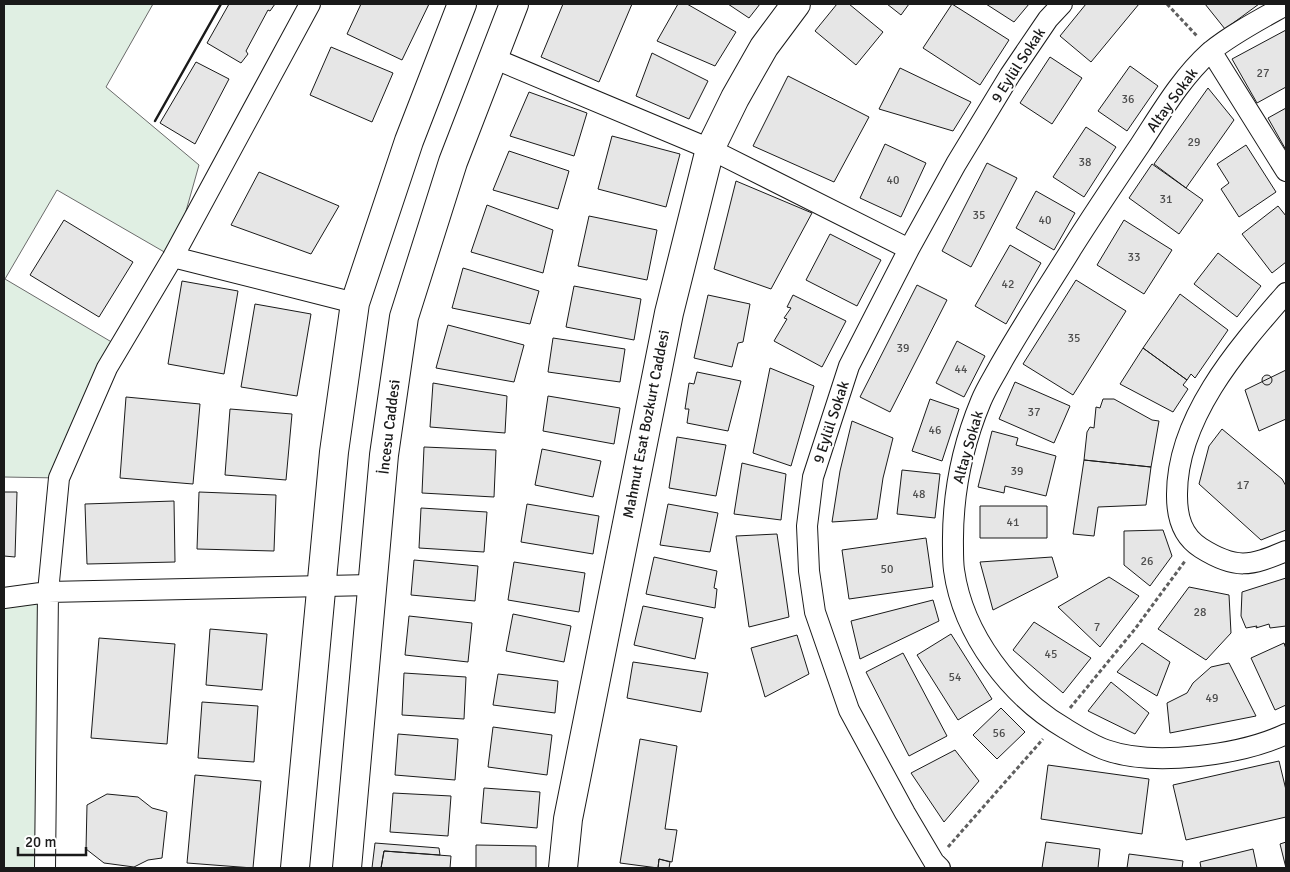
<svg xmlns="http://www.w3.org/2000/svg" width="1290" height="872" viewBox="0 0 1290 872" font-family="Signika,sans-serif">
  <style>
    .green { fill: #e0efe3; stroke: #6a6a6a }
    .building { fill: #e6e6e6; stroke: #1a1a1a }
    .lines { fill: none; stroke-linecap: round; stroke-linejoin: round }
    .street-casing { stroke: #1a1a1a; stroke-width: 22 }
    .secondary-casing { stroke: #1a1a1a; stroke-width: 30 }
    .path { stroke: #5f5f5f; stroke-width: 3; stroke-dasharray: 4 2.5; stroke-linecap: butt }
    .street { stroke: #fff; stroke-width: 20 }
    .secondary { stroke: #fff; stroke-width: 28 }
    .wall { stroke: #1a1a1a; stroke-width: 2.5 }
    .labels { text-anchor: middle; stroke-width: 4; stroke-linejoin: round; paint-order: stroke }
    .number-label { font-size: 12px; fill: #4d4d4d }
    .street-label { font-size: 15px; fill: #1a1a1a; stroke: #fff }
  </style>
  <rect width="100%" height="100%" fill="#fff"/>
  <!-- green -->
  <path class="green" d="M4,4H153L106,87L199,165L173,257L57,190L5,279L120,347L59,478L4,477Z
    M48,592L45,868H4V598Z"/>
  <!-- building -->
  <path class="building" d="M229,4H275L270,11L268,10L246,51L248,54L241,63L207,43Z
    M361,4H429L402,60L347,34Z
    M563,4H632L599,82L541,57Z
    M678,4H687L736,32L715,66L657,41Z
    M728,4H760L749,18Z
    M837,4H849L883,32L856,65L815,31Z
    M887,4H909L901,15Z
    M952,4L1009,40L980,85L923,48Z
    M986,4H1029L1014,22Z
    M1086,4H1139L1091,62L1060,36Z
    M1205,4H1259L1225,29Z
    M1286,30V87L1257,103L1232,59Z
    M331,47L393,73L372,122L310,95Z
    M652,53L708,81L689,119L636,96Z
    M1050,57L1082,78L1052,124L1020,103Z
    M196,62L229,79L195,144L160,123Z
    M1130,66L1158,86L1127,131L1098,111Z
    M900,68L971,102L953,131L879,109Z
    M788,76L869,117L834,182L753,146Z
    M1208,88L1234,120L1186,188L1154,164Z
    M529,92L587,113L574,156L510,136Z
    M1286,108V150L1268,118Z
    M1086,127L1116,147L1084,197L1053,177Z
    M612,136L680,154L666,207L598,189Z
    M885,144L926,163L901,217L860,198Z
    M1246,145L1276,192L1239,217L1221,189L1229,183L1217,164Z
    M509,151L569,171L558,209L493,190Z
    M987,163L1017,178L971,267L942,251Z
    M1152,164L1203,200L1179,234L1129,198Z
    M259,172L339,206L311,254L231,225Z
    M736,181L812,213L771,289L714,269Z
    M1036,191L1075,213L1054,250L1016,228Z
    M487,205L553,230L543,273L471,252Z
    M1278,206L1286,216V262L1272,273L1242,234Z
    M589,216L657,230L647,280L578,266Z
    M64,220L133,262L99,317L30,275Z
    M1124,220L1172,250L1144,294L1097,265Z
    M830,234L881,260L857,306L806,280Z
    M1010,245L1041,263L1006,324L975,306Z
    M1218,253L1261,286L1237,317L1194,284Z
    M463,268L539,291L530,324L452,308Z
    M1076,280L1126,311L1073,395L1023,364Z
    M182,281L238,291L224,374L168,364Z
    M917,285L947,300L890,412L860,397Z
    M574,286L641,299L634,340L566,327Z
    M1180,294L1228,330L1195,378L1191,374L1187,380L1143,348Z
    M708,295L750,304L743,342L738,343L732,367L694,358Z
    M793,295L846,321L822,367L774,341L787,319L784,318L791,308L787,307Z
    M255,304L311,314L297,396L241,387Z
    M448,325L524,345L514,382L436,368Z
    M553,338L625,349L620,382L548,372Z
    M957,341L985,356L964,397L936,383Z
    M1143,348L1187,380L1183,385L1188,389L1173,412L1120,384Z
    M770,368L814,386L791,466L753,453Z
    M1286,370V419L1259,431L1245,390Z
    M697,372L741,381L728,431L687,423L689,409H685L689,383L694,384Z
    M1262 380a5 5 0 1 1 10 0a5 5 0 1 1-10 0Z
    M1015,382L1070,406L1054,443L999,419Z
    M433,383L507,396L505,433L430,427Z
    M548,396L620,408L614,444L543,431Z
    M126,397L200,404L193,484L120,478Z
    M930,399L959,409L942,461L912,451Z
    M1103,399H1114L1152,420L1159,421L1151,467L1084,460L1087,432L1090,427L1094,428L1096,407L1100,408Z
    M230,409L292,414L286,480L225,475Z
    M852,421L893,438L883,478L877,519L832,522L840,471Z
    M1222,429L1282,479L1286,486V530L1261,540L1199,484L1209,446Z
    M992,431L1018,438L1016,445L1056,456L1046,496L1005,486L1004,493L978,487Z
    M677,437L726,445L716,496L669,488Z
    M424,447L496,450L494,497L422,493Z
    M542,449L601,461L593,497L535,485Z
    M1084,460L1151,467L1146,505L1098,507L1094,536L1073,534Z
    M742,463L786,474L781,520L734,514Z
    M902,470L940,474L935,518L897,514Z
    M4,492H17L15,557L4,556Z
    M199,492L276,495L274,551L197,549Z
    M174,501L175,562L87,564L85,504Z
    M527,504L599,516L593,554L521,542Z
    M668,504L718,513L710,552L660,545Z
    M980,506H1047V538H980Z
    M421,508L487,512L484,552L419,548Z
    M1163,530L1172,556L1150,586L1124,565V531Z
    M777,534L789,617L749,627L736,536Z
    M926,538L933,587L849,599L842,550Z
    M654,557L717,571L714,588L717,589L715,608L646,594Z
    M1052,557L1058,577L993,610L980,562Z
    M414,560L478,566L475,601L411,595Z
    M514,562L585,573L579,612L508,600Z
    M1109,577L1139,596L1100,647L1058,607Z
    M1286,578V626L1270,628L1269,624L1256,628L1257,626L1246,628L1241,616L1242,592Z
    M1189,587L1229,595L1231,633L1206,660L1158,629Z
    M933,600L939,621L860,659L851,621Z
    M643,606L703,618L695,659L634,645Z
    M513,614L571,626L564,662L506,651Z
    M409,616L472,623L468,662L405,655Z
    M1034,622L1091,658L1063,693L1013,650Z
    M210,629L267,634L262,690L206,685Z
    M951,634L992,699L958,720L917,655Z
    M797,635L809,674L765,697L751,648Z
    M99,638L175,644L167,744L91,738Z
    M1142,643L1170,662L1157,696L1117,672Z
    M1284,643L1286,649V705L1275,710L1251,658Z
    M903,653L947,736L909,756L866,672Z
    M633,662L708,673L701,712L627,698Z
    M1229,663L1256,716L1170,733L1167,703L1187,693L1193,683L1211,667Z
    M404,673L466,677L464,719L402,715Z
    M498,674L558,681L555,713L493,705Z
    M1111,682L1149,713L1135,734L1088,711Z
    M202,702L258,706L254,762L198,758Z
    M1001,708L1025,732L997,759L973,735Z
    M493,727L552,735L547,775L488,767Z
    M398,734L458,739L455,780L395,775Z
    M640,739L677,746L665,829L677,830L672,862L659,859L658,868L620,863Z
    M955,750L979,781L944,822L911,773Z
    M1279,761L1286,790V817L1186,840L1173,785Z
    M1048,765L1149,779L1142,834L1041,819Z
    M195,775L261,781L253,868L187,863Z
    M484,788L540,792L537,828L481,823Z
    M393,793L451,796L448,836L390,832Z
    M107,794L138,797L152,808L167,812L162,858L148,860L134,867L104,863L86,849L87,805Z
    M1046,842L1100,849L1098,868H1042Z
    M1286,842V868L1280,844Z
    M375,843L439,848L440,855L384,851L381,868H372Z
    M476,845L536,846V868H476Z
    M1253,849L1257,868H1201L1200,862Z
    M384,851L451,856L450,868H381Z
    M1129,854L1183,861L1182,868H1127Z
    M659,859L670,862L669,868H658Z"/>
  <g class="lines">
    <defs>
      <path id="street" d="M1286,5C1261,19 1232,34 1210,52C1181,78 1161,113 1140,145C1117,179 1094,213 1072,248C1048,287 1022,326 999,367C993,378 986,389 981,401C961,449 952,497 953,548C953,555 953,563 954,570C963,635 1011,697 1066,729C1079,737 1092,745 1106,750C1154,767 1241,755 1286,734
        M1211,51L1286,171
        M493,58L710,149L909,249
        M173,257L355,303
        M1286,293C1238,348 1176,418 1177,496C1177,517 1182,536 1201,548C1236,570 1250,566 1286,551
        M4,598L48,592L372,585
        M45,868L48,592L59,478L107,368L173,257L310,4
        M940,868L934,862L905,813L849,710L815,612L809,571L807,526L813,477L849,366L909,249L956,164L1010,75L1048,19L1062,4"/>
      <path id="secondary" d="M295,868L334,452L355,303L409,141L462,4
        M347,868L384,455L404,317L453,162L514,4
        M563,868L568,819L669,313L710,149L735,98L764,47L796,4"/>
    </defs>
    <!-- street casing -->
    <use href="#street" class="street-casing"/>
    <!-- secondary casing -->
    <use href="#secondary" class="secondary-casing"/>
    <!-- path -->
    <path class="path" d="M1167,4L1197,36
      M1070,708L1135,629L1185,561
      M948,847L1043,739"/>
    <!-- street -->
    <use href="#street" class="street"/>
    <!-- secondary -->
    <use href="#secondary" class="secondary"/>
    <!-- wall -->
    <path class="wall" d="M155,121L221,4"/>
  </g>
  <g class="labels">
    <!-- number labels -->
    <g class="number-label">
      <text x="1263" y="77">27</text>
      <text x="1128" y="103">36</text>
      <text x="1194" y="146">29</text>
      <text x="1085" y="166">38</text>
      <text x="893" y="184">40</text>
      <text x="1166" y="203">31</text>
      <text x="979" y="219">35</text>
      <text x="1045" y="224">40</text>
      <text x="1134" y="261">33</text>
      <text x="1008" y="288">42</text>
      <text x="1074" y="342">35</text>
      <text x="903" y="352">39</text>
      <text x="961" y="373">44</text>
      <text x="1034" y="416">37</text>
      <text x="935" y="434">46</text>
      <text x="1017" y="475">39</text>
      <text x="1243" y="489">17</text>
      <text x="919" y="498">48</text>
      <text x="1013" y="526">41</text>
      <text x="1147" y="565">26</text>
      <text x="887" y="573">50</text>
      <text x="1200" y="616">28</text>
      <text x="1097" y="631">7</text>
      <text x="1051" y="658">45</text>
      <text x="955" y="681">54</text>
      <text x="1212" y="702">49</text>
      <text x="999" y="737">56</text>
    </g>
    <!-- street labels -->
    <g class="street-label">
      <text transform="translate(1018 65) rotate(-57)" y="5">9 Eylül Sokak</text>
      <text transform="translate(1172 100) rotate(-54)" y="5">Altay Sokak</text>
      <text transform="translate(831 422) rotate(-72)" y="5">9 Eylül Sokak</text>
      <text transform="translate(646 424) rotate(-79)" y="5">Mahmut Esat Bozkurt Caddesi</text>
      <text transform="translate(389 427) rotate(-83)" y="5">İncesu Caddesi</text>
      <text transform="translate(968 447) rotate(-74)" y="5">Altay Sokak</text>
    </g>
  </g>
  <!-- border -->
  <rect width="1290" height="872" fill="none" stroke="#1a1a1a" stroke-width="10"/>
  <!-- scale -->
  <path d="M18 847v8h68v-8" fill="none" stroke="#1a1a1a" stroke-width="2.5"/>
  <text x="25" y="847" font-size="15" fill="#1a1a1a" stroke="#ffffff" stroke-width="4" paint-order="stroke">20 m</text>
</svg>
